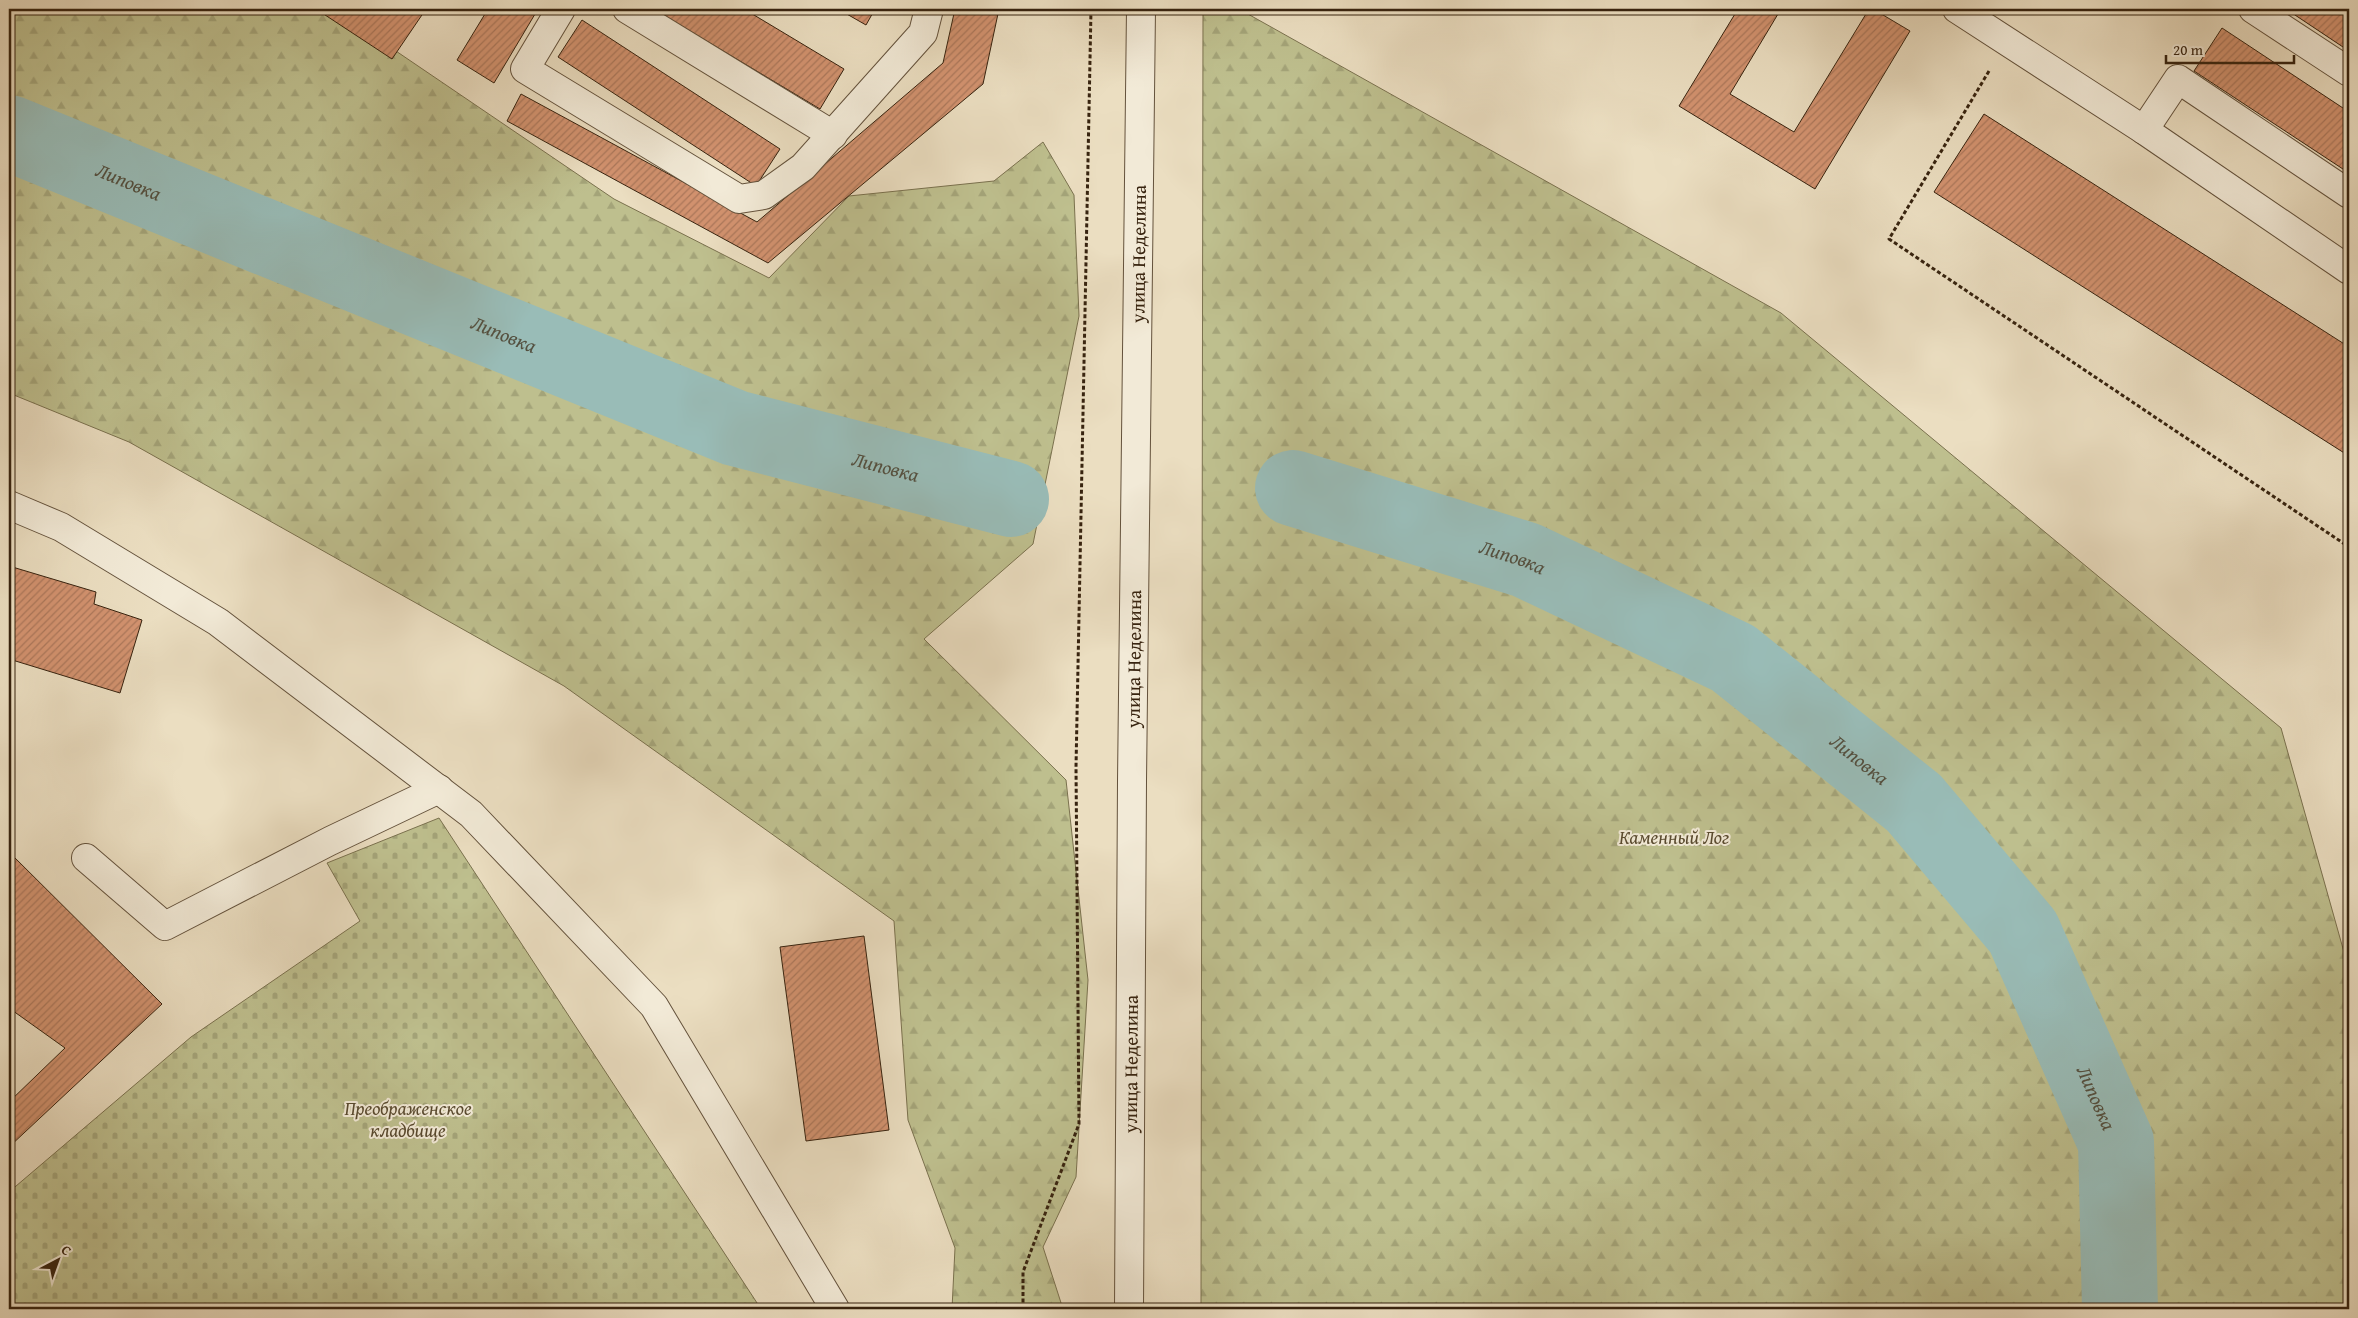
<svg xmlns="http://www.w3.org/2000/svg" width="2358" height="1318" viewBox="0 0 2358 1318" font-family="'Gentium Book Plus',serif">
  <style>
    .forest { fill: url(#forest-firs); stroke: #7a714e }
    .cemetery { fill: url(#cemetery-stones); stroke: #7a714e }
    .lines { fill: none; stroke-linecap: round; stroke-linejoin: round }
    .river { stroke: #99bcb7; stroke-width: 76 }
    .building { fill: url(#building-hatch); stroke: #37230f }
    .minor-casing { stroke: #64523c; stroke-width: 30 }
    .path { stroke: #37230f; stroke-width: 3; stroke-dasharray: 4 2.5; stroke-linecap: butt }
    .minor { stroke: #f2ead7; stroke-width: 28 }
    .labels { text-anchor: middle; stroke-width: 4; stroke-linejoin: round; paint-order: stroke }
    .street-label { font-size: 19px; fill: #37230f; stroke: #f2ead7 }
    .park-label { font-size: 19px; font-style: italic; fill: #594a2f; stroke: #f2ead7 }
    .water-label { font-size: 20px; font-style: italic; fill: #545141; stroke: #f2ead7 }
  </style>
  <defs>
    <pattern id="forest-firs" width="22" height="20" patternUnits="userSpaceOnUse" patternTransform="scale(1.25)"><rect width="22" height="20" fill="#bebf8e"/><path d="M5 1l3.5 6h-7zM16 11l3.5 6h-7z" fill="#a4a479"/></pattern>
    <pattern id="cemetery-stones" width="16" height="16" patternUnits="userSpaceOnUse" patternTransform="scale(1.25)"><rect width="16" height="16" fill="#bebf8e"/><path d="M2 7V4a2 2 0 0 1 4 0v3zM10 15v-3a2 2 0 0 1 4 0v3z" fill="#a4a479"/></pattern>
    <pattern id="building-hatch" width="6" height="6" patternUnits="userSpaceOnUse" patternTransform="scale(1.25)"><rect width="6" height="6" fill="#d2926f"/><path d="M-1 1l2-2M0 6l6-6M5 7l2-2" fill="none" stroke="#ab775a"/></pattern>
  </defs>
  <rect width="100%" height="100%" fill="#ebdec1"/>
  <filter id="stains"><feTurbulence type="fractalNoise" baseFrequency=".004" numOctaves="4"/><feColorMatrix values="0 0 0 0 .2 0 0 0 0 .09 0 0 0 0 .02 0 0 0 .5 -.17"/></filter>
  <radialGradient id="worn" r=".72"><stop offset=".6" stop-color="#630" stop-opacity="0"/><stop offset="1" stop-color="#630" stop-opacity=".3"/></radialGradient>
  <!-- forest -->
  <path class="forest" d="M9,9H334L614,199L769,278L849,196L994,181L1043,142L1074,195L1079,316L1033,544L924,639L1066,780L1088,980L1076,1177L1043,1247L1063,1309H952L955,1248L908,1120L894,921L564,686L129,442L9,393Z
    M1203,9H1239L1781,313L2281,728L2349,970V1309H1201Z"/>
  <!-- cemetery -->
  <path class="cemetery" d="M439,818L761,1309H9V1192L191,1037L360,921L327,863Z"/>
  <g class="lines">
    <!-- river -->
    <g class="river">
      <path id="s1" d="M9,133L735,428L1011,499"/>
      <path id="s2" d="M1293,488L1526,560L1733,658L1914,803L2023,932L2116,1142L2120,1309"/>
    </g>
  </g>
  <!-- building -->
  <path class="building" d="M316,9H426L392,59Z
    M488,9H538L494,83L457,60Z
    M653,9H744L844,69L820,109Z
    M838,9H875L866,25Z
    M955,9H999L983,84L768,263L507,121L521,94L757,222L943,63Z
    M1738,9H1781L1730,94L1794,132L1869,9H1873L1910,31L1815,189L1679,106Z
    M2286,9H2349V51Z
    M582,20L780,149L756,186L558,57Z
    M2222,28L2349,112V173L2194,71Z
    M1984,114L2349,347V456L1934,192Z
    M9,566L96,592L94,604L142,620L120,693L9,659Z
    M9,852L162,1004L9,1147V1102L65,1048L9,1008Z
    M864,936L889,1130L806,1141L780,947Z"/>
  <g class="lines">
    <defs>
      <g id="minor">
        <path d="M561,9L525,69L739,199L764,195L803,167L923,33L929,9"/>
        <path d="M627,9L833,135"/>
        <path d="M1957,9L2144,130L2349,270"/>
        <path d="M2253,9L2349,72"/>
        <path d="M2144,130L2178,79L2349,194"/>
        <path d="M9,505L61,527L218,622L471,814L654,1006L835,1309"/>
        <path d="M86,858L165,926L330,841L439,789"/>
        <path id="s3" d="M1129,1309L1132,781L1141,9"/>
      </g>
    </defs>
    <!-- minor casing -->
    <use href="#minor" class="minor-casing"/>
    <!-- path -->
    <path class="path" d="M1989,71L1889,239L2349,547
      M1023,1309V1272L1079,1124L1076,767L1091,9"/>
    <!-- minor -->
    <use href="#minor" class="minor"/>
  </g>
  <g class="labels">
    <!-- street labels -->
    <g class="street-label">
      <text dy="7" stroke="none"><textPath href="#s3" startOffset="1055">улица Неделина</textPath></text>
      <text dy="7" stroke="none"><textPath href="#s3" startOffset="650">улица Неделина</textPath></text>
      <text dy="7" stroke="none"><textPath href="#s3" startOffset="245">улица Неделина</textPath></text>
    </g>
    <!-- park labels -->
    <g class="park-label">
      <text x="1674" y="844">Каменный Лог</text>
      <text x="408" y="1115">Преображенское<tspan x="408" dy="22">кладбище</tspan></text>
    </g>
    <!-- water labels -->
    <g class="water-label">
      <text dy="7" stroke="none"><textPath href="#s1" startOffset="129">Липовка</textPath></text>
      <text dy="7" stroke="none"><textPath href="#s1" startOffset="534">Липовка</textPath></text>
      <text dy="7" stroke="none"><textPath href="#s1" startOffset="939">Липовка</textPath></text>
      <text dy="7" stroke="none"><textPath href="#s2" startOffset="230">Липовка</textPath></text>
      <text dy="7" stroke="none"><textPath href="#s2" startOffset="635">Липовка</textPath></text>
      <text dy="7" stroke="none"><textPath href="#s2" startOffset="1055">Липовка</textPath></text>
    </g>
  </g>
  <!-- margin -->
  <rect width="2358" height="1318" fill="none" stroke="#ebdec1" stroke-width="30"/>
  <rect x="10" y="10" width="2338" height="1298" fill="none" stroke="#37230f" stroke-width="2.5"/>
  <rect x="15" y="15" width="2328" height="1288" fill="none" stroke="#37230f"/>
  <!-- north arrow -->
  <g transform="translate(58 1260) rotate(41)" stroke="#f2ead7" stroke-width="4" paint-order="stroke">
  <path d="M0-4L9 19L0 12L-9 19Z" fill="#37230f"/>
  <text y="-8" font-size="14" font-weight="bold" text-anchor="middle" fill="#37230f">С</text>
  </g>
  <!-- scale -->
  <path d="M2166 55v8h128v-8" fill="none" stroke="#37230f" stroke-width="2.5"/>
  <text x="2173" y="55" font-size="15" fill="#37230f" stroke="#f2ead7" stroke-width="4" paint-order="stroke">20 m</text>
  <rect width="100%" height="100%" filter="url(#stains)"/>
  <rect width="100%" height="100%" fill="url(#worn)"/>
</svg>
